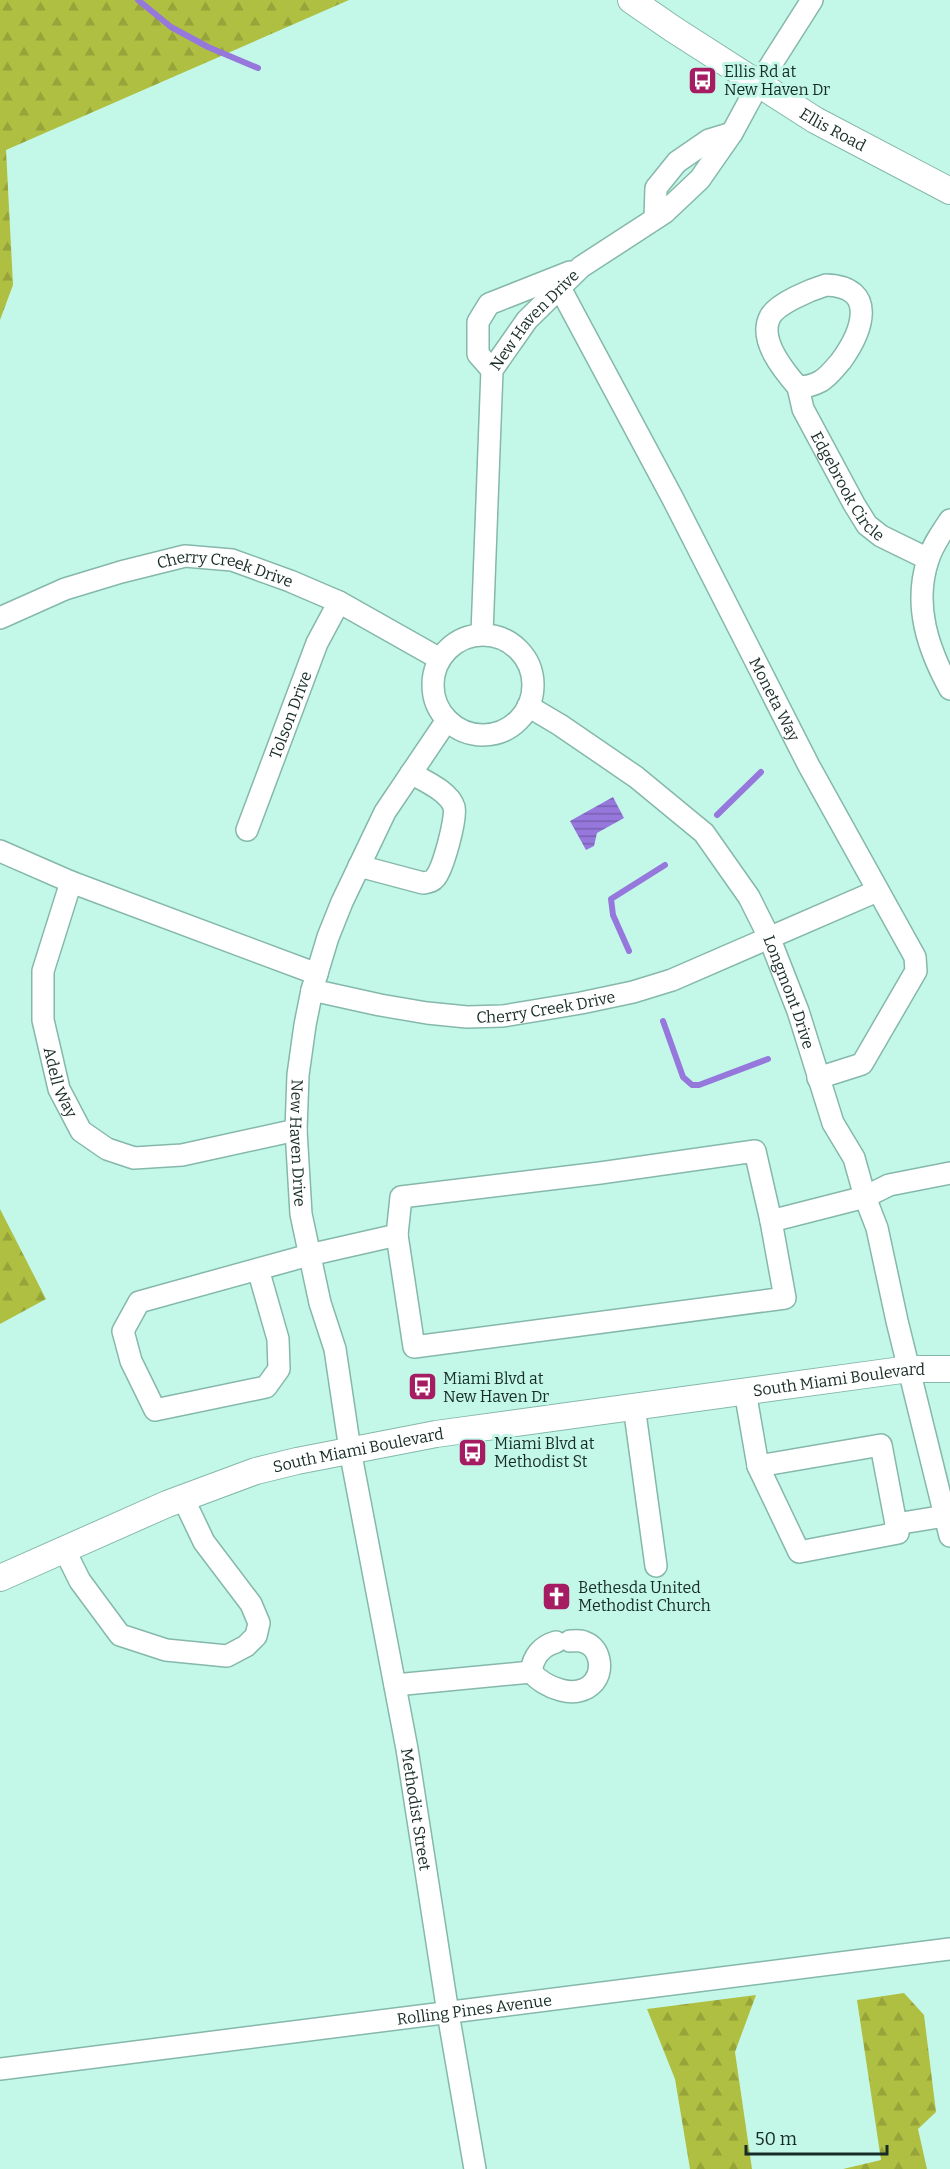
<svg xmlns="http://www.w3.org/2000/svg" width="950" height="2169" viewBox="0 0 950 2169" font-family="Bitter,serif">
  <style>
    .forest { fill: url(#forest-firs) }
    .water { fill: url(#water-rules) }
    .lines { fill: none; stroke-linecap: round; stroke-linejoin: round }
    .stream { stroke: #9677dc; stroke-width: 6 }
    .minor-casing { stroke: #85b8aa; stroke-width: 24 }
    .major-casing { stroke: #85b8aa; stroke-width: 28 }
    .minor { stroke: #fff; stroke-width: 21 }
    .major { stroke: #fff; stroke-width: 26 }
    .labels { text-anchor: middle; stroke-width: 6; stroke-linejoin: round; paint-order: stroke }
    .poi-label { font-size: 16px; fill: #182c27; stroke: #c3f8e9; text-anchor: start }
    .street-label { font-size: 16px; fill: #182c27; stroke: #c3f8e9 }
  </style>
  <defs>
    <pattern id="forest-firs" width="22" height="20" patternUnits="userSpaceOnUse" patternTransform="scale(1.5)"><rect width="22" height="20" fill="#afbf41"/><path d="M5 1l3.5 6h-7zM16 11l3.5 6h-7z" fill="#96a439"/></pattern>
    <pattern id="water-rules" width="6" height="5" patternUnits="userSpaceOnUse" patternTransform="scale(1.5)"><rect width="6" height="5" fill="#9677dc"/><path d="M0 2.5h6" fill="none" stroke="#7962b2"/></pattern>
  </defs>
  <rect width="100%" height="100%" fill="#c3f8e9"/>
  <!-- forest -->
  <path class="forest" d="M0,0H349L6,150L13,285L0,320Z
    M0,1209L46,1299L0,1324Z
    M904,1993L924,2015L936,2112L918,2129L927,2169H843L881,2160L857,2000Z
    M756,1995L735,2052L752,2169H690L675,2079L647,2009Z"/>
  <!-- water -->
  <path class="water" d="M613,797L624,818L597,833L594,846L586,850L570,821Z"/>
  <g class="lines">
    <!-- stream -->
    <path class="stream" d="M138,0L171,27L208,47L258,68
      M717,815L761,772
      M629,951L613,915L611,899L665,865
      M663,1021L683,1077L692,1085H699L768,1059"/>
    <defs>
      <g id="minor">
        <path d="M655,218L656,188L677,162L709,140L732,133"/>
        <path d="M826,285C879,287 862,332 841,361C835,368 829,376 821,381C814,385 806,387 798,387C784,371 758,340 770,317C777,303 813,289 826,285Z"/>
        <path id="s1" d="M560,288L673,499L809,766L915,957L916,971L862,1064L818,1078"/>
        <path d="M492,370L478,354V322L489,304L570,272"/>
        <path id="s2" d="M798,387L803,409L854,504L867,525L881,536L928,559"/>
        <path d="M950,520C942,532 932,546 928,560C913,605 928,649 950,689"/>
        <path id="s3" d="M0,618L65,589L121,572L185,556L232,560L290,581L339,602L440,659"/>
        <path id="s4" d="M482,634L492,370L527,320L581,267L664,213L700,179L732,133L758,85L812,0"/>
        <circle cx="483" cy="685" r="50"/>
        <path id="s5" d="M528,706L560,725L636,777L704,833L749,897L769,937L798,1011L833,1123L854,1158L865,1197L877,1228L897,1321L950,1536"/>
        <path id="s6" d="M447,720L385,812L342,902L328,937L312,990L305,1025L298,1075L296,1130L301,1214L320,1303L335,1349L350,1450L407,1749L448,2013L475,2169"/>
        <path id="s7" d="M247,830L317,643L339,602"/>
        <path d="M0,851L71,882L317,974"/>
        <path d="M359,866L423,883C428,882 432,882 435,878C443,869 457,818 454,807C449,791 424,781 411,773"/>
        <path id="s8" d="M71,882L43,971V1020L59,1089L81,1131L107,1149L134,1158L182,1155L296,1130"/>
        <path id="s9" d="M312,990L380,1005L427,1013L467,1017L503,1016L581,1003L633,992L672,980L877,891"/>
        <path d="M397,1235L414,1347L785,1298L771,1221"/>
        <path d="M258,1269L278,1339L279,1369L266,1387L155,1410L131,1361L123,1331L139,1302L309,1255L397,1235L401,1197L600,1173L755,1151L771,1221L865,1197L889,1185L950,1173"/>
        <path d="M745,1391L758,1466L799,1552L898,1533L896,1524"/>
        <path d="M634,1406L656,1566"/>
        <path d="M758,1466L881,1445L896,1524L945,1516"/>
        <path d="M64,1549L80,1581L120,1635L166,1650L227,1656L246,1646L256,1636L259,1623L251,1604L204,1542L183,1498"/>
        <path d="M531,1672C533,1657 541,1646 556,1642"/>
        <path d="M395,1685L531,1672C544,1687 577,1702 594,1682C604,1669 600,1647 584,1642C580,1640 574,1641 570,1641"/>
        <path id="s10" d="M0,2069L950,1949"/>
      </g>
      <g id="major">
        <path id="s11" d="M631,0L673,29L815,120L950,191"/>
        <path id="s12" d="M0,1578L167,1504L256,1471L297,1461L436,1434L909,1369H950"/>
      </g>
    </defs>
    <!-- minor casing -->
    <use href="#minor" class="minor-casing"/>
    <!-- major casing -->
    <use href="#major" class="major-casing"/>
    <!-- minor -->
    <use href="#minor" class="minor"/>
    <!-- major -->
    <use href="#major" class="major"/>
  </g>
  <!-- icons -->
  <defs>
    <symbol id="bus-square" viewBox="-11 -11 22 22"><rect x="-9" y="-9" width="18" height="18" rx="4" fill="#a61c62" stroke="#c3f8e9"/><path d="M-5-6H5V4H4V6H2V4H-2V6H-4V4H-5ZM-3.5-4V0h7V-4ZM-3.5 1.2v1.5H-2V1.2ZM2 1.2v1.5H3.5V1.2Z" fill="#fff"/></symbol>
    <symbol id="church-square" viewBox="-11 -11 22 22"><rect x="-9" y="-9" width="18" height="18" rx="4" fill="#a61c62" stroke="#c3f8e9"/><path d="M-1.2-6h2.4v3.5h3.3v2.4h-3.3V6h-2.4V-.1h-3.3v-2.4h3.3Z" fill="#fff"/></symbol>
  </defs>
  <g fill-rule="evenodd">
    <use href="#bus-square" x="686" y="64" width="33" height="33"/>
    <use href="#bus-square" x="406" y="1370" width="33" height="33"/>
    <use href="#bus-square" x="456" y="1436" width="33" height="33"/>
    <use href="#church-square" x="540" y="1580" width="33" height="33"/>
  </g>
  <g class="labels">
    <!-- poi labels -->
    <g class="poi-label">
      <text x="724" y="77">Ellis Rd at<tspan x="724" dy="18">New Haven Dr</tspan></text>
      <text x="443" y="1384">Miami Blvd at<tspan x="443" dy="18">New Haven Dr</tspan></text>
      <text x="494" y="1449">Miami Blvd at<tspan x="494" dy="18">Methodist St</tspan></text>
      <text x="578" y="1593">Bethesda United<tspan x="578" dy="18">Methodist Church</tspan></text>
    </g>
    <!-- street labels -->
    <g class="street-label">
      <text dy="6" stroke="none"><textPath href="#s11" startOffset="240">Ellis Road</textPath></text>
      <text dy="6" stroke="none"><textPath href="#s4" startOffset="330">New Haven Drive</textPath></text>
      <text dy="6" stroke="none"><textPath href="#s2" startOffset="112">Edgebrook Circle</textPath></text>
      <text dy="6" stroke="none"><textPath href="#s3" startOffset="237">Cherry Creek Drive</textPath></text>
      <text dy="6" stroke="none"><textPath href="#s1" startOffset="464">Moneta Way</textPath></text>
      <text dy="6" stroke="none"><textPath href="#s7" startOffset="123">Tolson Drive</textPath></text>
      <text dy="6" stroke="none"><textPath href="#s5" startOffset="399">Longmont Drive</textPath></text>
      <text dy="6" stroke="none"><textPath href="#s9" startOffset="237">Cherry Creek Drive</textPath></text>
      <text dy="6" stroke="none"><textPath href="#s8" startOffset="207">Adell Way</textPath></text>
      <text dy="6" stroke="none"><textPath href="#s6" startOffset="458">New Haven Drive</textPath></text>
      <text dy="6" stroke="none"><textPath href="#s12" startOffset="868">South Miami Boulevard</textPath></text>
      <text dy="6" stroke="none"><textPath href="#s12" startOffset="382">South Miami Boulevard</textPath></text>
      <text dy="6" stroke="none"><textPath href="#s6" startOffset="1136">Methodist Street</textPath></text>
      <text dy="6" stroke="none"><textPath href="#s10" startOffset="478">Rolling Pines Avenue</textPath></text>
    </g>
  </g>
  <!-- scale -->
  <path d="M746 2145v9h141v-9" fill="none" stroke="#182c27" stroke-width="3"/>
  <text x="755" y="2145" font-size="18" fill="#182c27" stroke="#c3f8e9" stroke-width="4.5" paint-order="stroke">50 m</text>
</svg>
